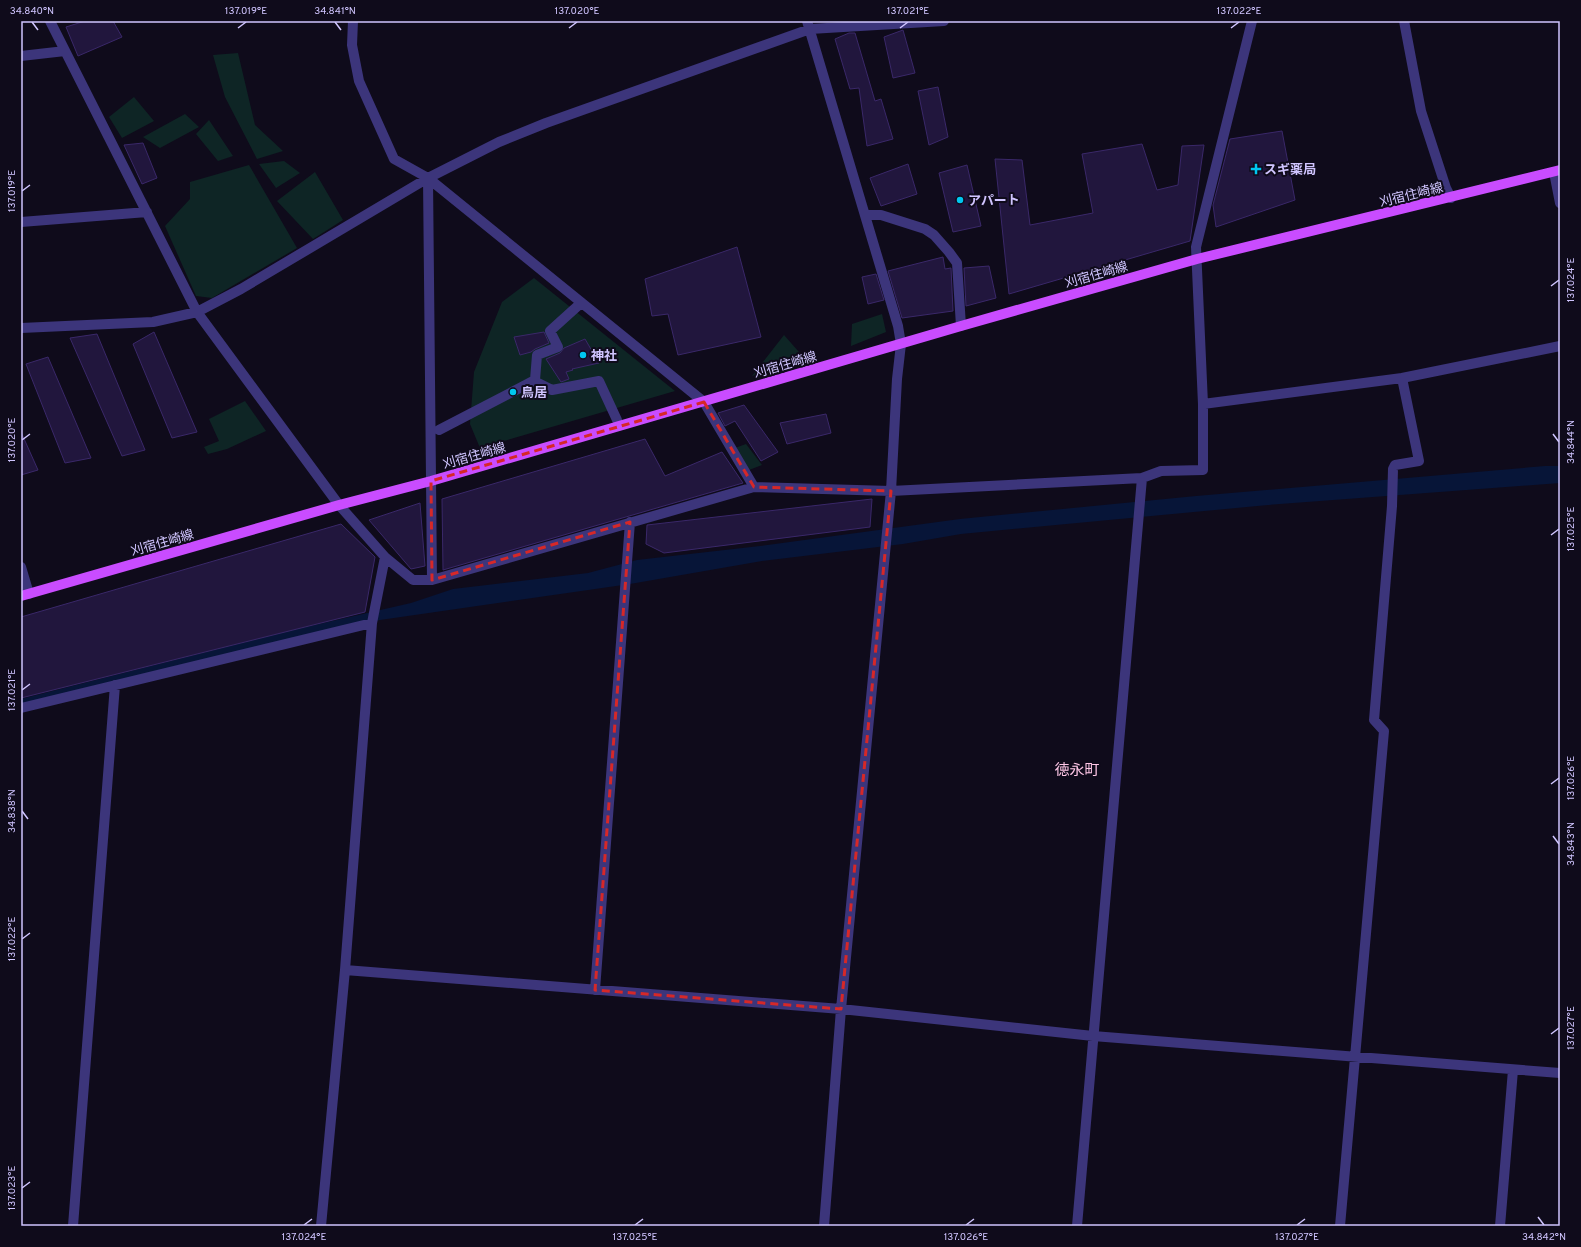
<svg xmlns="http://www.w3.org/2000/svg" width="1581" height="1247" viewBox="0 0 1581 1247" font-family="Overpass,'Noto Sans JP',sans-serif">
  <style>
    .green { fill: #0e2525 }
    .water { fill: #071538 }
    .building { fill: #21163d; stroke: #3a2869 }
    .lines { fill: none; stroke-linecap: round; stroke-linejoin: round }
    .minor { stroke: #3c357b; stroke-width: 10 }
    .major { stroke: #c94cff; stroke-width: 10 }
    .marked { fill: none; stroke: #d62828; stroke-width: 3; stroke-dasharray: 8 5; stroke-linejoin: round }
    .ticks { fill: none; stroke: #d0c5ff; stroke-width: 1.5 }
    .poi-dot { fill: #00c7f0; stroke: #0f0b1b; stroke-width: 1.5 }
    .labels { text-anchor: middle; stroke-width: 4; stroke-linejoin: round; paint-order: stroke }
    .poi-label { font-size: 13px; font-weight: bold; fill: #d0c5ff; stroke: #0f0b1b; text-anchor: start }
    .street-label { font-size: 13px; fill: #d0c5ff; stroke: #0f0b1b }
    .quarter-label { font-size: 15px; fill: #ffc7e7; stroke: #0f0b1b }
    .neatline { fill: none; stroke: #d0c5ff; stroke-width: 1.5 }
    .ticks-label { font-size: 10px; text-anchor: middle; fill: #d0c5ff }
  </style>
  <rect width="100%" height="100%" fill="#0f0b1b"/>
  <!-- green -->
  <path class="green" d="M238,53L255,125L283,151L257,159L225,97L213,55Z
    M134,97L154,121L122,138L109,117Z
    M185,114L199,127L160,148L143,137Z
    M209,120L233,156L218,161L196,134Z
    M284,161L300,173L276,188L259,164Z
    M249,165L297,248L212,298L196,296L165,226L190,199V182Z
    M315,172L343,220L313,239L277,201Z
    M534,278L675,391L480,448L470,424L474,372L502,302Z
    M882,314L886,332L851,346L852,324Z
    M784,335L806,360L752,376Z
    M245,401L266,431L227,449L208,454L204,447L219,441L209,419Z
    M746,444L762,465L749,470L735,448Z"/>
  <!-- water -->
  <path class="water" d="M1545,466H1560V483L1268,505L961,534L903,544L762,561L630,584L380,620L21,707V699L284,632L411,603L453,589L588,573L637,560L760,546L960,519L1196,496Z"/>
  <!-- building -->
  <path class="building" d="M85,21H113L122,37L78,56L66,27Z
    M903,30L915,73L893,78L884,37Z
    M849,33H855L875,101L881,99L893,139L867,146L859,88L850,89L835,39Z
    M938,87L948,137L929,145L918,91Z
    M1282,131L1295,200L1216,227L1213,205L1230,139Z
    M143,143L157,178L142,184L124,145Z
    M1142,144L1157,190L1178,185L1182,146L1204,145L1190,241L1009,294L995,159L1022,160L1030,225L1093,213L1082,154Z
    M908,164L917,194L881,206L870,178Z
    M967,165L981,226L953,232L939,173Z
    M737,247L761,337L678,355L668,314L652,316L645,279Z
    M943,257L945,269L951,268L953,311L902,318L888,271Z
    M989,266L996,298L966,306L964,268Z
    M876,274L884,300L868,304L862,277Z
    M154,332L197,432L172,438L133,344Z
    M544,332L549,343L535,349L531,352L520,355L514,337Z
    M97,334L145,450L122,456L70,338Z
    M585,339L599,363L572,369L573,370L566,372L569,379L561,382L546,359L560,353L564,348Z
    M48,357L91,458L65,463L26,364Z
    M744,405L778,452L761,461L735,421L725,426L718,413Z
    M826,414L831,433L787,444L780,423Z
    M21,432L38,470L21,475Z
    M645,439L665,476L722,452L743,483L443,570L442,499Z
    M872,499L870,527L664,553L646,544L647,525Z
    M420,503L425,566L411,569L369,520Z
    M341,524L375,557L365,612L21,698V617Z"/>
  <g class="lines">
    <!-- minor -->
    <path class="minor" d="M50,21L197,312L339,505L385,557L413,580H432L754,487L891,491L1142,478L1161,471L1203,470V404L1196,247L1252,21
      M353,21L352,45L359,81L394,159L428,178L704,402L754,487
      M807,21L898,326L901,344L897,379L891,491L841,1009L824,1226
      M1404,21L1421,111L1446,188L1451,198
      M21,56L65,51
      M1554,172L1560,203
      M428,178L432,580
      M865,215H881L925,229L934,235L949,252L957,263L961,326
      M21,222L147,212
      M21,328L153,322L197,312L241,289L428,178L499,142L546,123L810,29L944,21
      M534,381L552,390L599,381L617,420
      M1203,404L1402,378L1560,346
      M439,430L535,380L537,355L558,347L550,331L581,303
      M21,567L29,594
      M21,708L372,623
      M345,970L841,1009L1093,1036L1560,1073
      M595,990L630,522
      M73,1226L115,685
      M321,1226L345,970L372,623L385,557
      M1077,1226L1142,478
      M1340,1226L1384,731L1374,720L1392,506L1393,469L1395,465L1419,461L1402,378
      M1500,1226L1513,1070"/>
    <!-- major -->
    <path class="major" d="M21,596L339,505L431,481L961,326L1197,259L1560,170"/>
  </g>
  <!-- marked area -->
  <path class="marked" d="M704,402L754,487L891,491L841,1009L595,990L630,522L432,580L431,481Z"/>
  <!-- ticks -->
  <path class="ticks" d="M32,22L38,30M335,22L341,30M238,28L246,22M569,28L577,22M900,28L908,22M1231,28L1239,22M22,191L30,185M1551,286L1559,280M1553,434L1559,442M22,440L30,434M1551,535L1559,529M22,690L30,684M1551,784L1559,778M22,811L28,819M1553,836L1559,844M22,939L30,933M1551,1034L1559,1028M22,1188L30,1182M1538,1217L1544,1225M304,1225L312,1219M635,1225L643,1219M966,1225L974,1219M1297,1225L1305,1219"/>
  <!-- markers -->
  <g class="poi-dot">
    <path d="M1254 163h4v4h4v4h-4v4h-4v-4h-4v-4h4z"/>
    <circle cx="960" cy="200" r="4"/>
    <circle cx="583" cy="355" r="4"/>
    <circle cx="513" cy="392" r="4"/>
  </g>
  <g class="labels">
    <!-- poi labels -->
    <g class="poi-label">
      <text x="1264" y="174">スギ薬局</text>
      <text x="968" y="205">アパート</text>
      <text x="591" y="360">神社</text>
      <text x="521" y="397">鳥居</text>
    </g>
    <!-- street labels -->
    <g class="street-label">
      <text transform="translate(1411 194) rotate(-14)" y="5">刈宿住崎線</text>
      <text transform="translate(1096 274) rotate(-16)" y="5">刈宿住崎線</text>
      <text transform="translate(785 364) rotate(-16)" y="5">刈宿住崎線</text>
      <text transform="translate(474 455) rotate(-16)" y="5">刈宿住崎線</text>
      <text transform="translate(162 542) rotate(-16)" y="5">刈宿住崎線</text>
    </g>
    <!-- quarter labels -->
    <g class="quarter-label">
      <text x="1077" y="775">徳永町</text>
    </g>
  </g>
  <!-- border -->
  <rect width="1581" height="1247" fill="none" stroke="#0f0b1b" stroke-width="44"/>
  <rect x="22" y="22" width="1537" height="1203" class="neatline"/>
  <g class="ticks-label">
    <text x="32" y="14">34.840°N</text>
    <text x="246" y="14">137.019°E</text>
    <text x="335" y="14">34.841°N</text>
    <text x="577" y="14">137.020°E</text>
    <text x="908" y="14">137.021°E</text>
    <text x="1239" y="14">137.022°E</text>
    <text transform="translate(11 191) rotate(-90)" y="4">137.019°E</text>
    <text transform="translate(1570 280) rotate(-90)" y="4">137.024°E</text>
    <text transform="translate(11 440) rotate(-90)" y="4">137.020°E</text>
    <text transform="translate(1570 442) rotate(-90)" y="4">34.844°N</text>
    <text transform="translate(1570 529) rotate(-90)" y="4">137.025°E</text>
    <text transform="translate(11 690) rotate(-90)" y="4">137.021°E</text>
    <text transform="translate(1570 778) rotate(-90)" y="4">137.026°E</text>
    <text transform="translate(11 811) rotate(-90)" y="4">34.838°N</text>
    <text transform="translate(1570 844) rotate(-90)" y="4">34.843°N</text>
    <text transform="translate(11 939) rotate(-90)" y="4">137.022°E</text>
    <text transform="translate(1570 1028) rotate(-90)" y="4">137.027°E</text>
    <text transform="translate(11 1188) rotate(-90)" y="4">137.023°E</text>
    <text x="304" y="1240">137.024°E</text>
    <text x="635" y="1240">137.025°E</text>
    <text x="966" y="1240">137.026°E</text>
    <text x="1297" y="1240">137.027°E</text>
    <text x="1544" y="1240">34.842°N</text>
  </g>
</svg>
